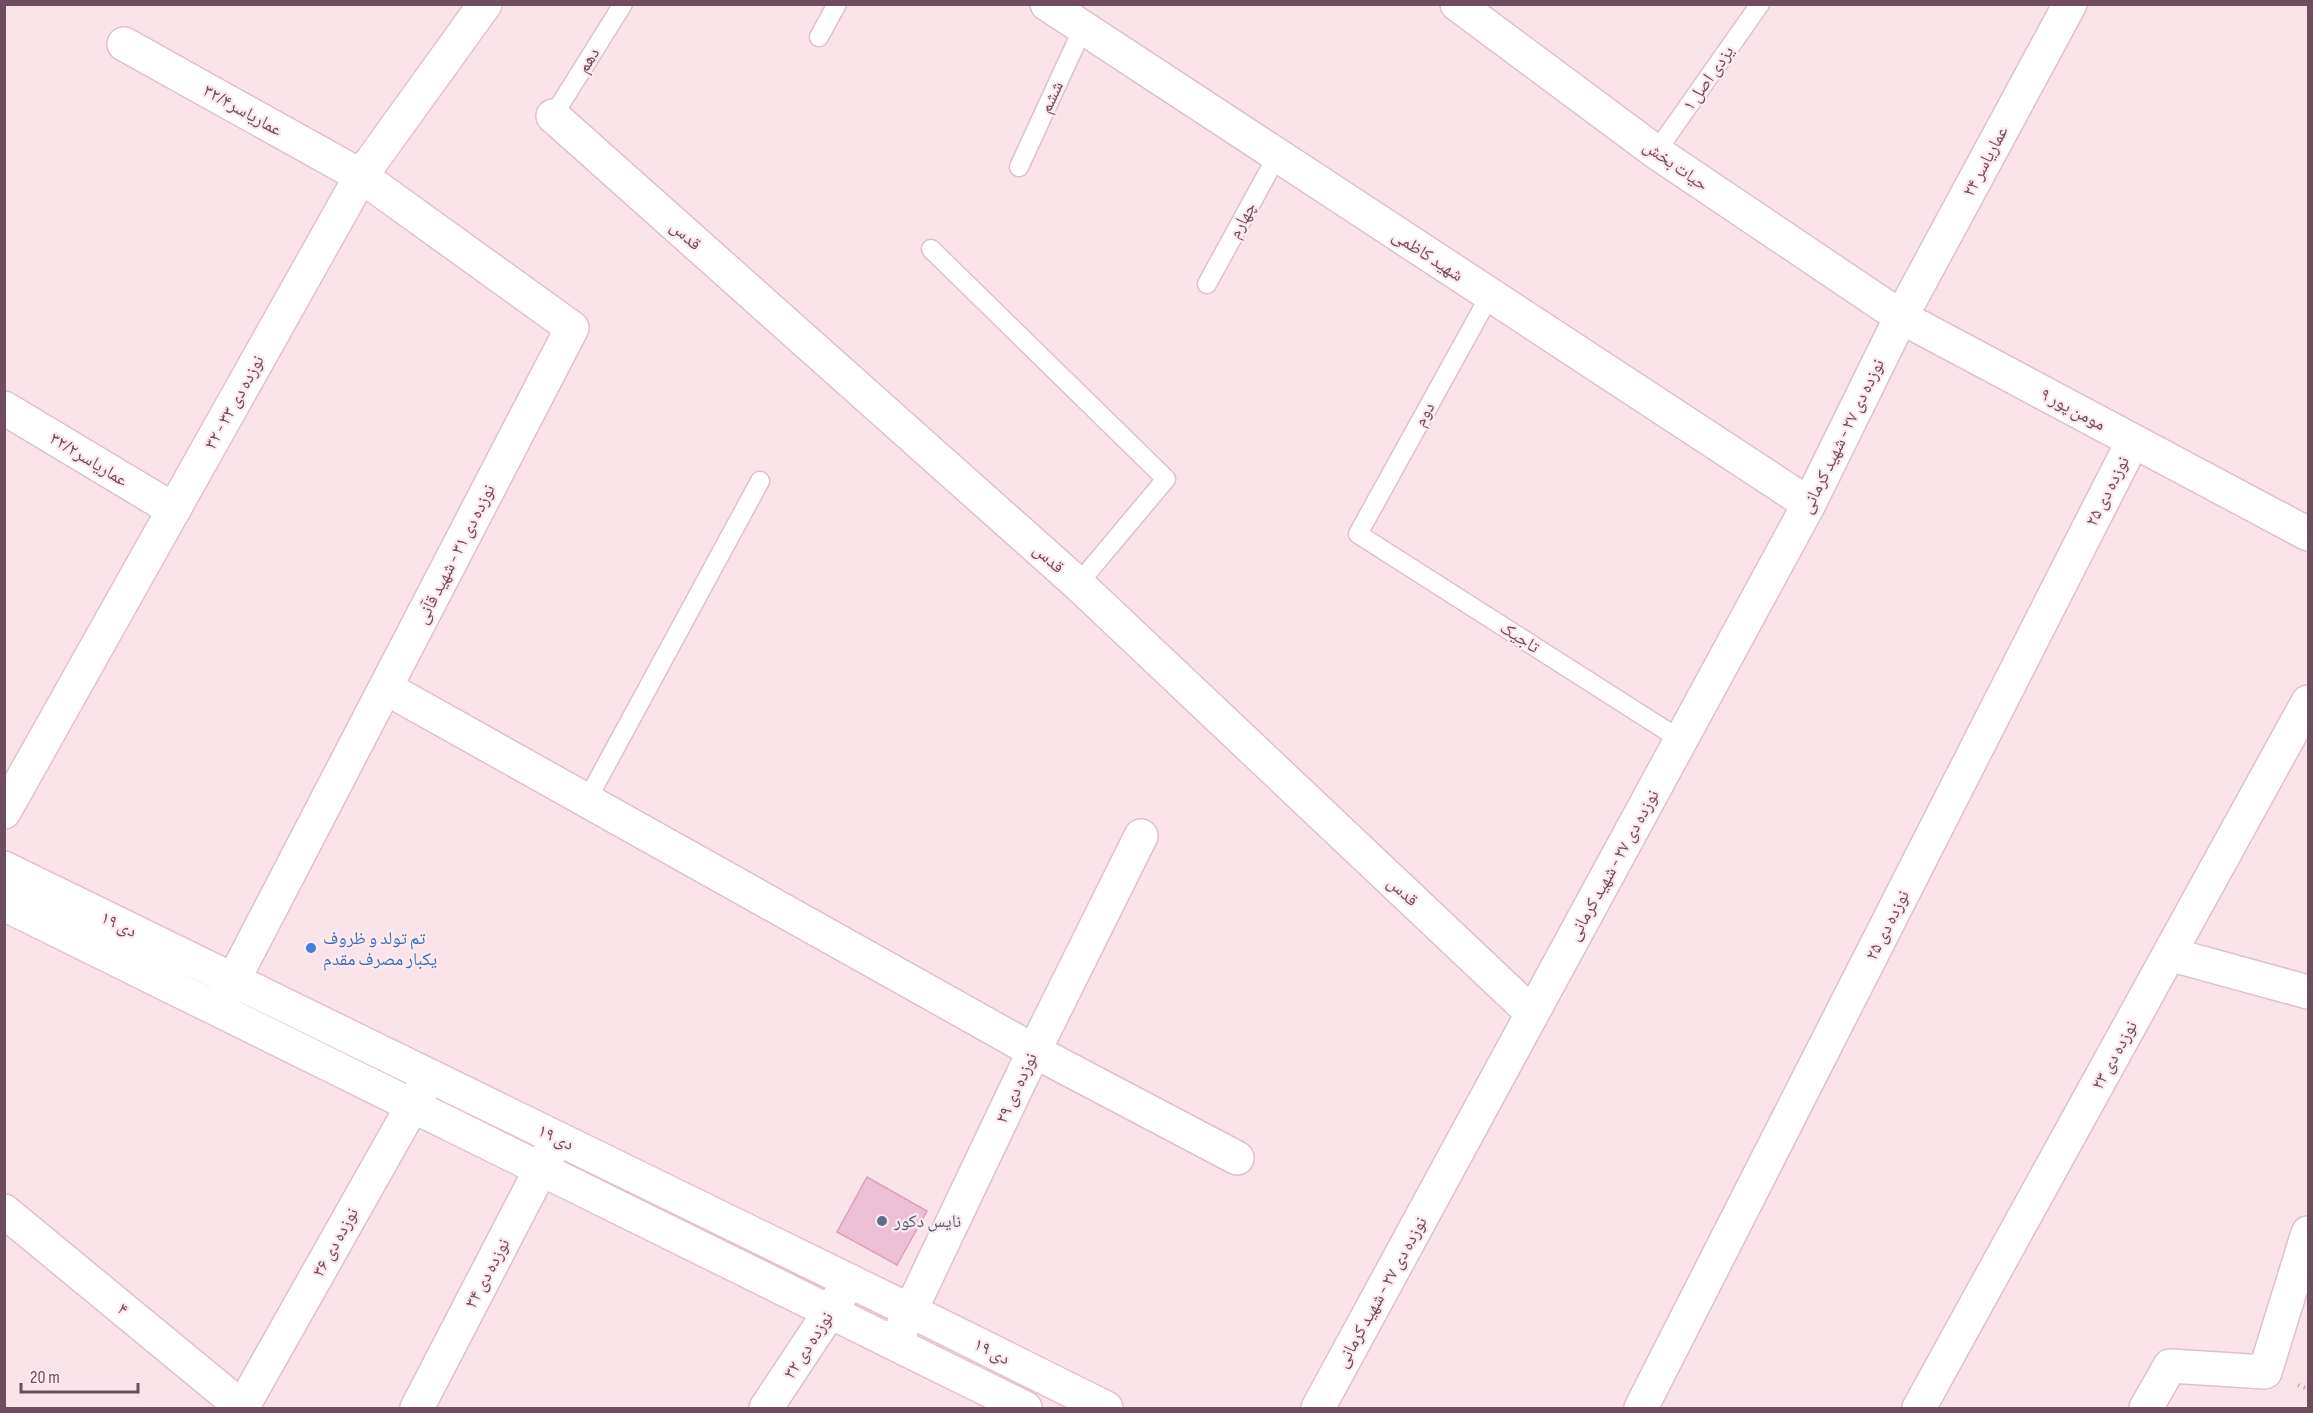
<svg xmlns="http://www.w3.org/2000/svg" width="2313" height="1413" viewBox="0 0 2313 1413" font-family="'Sofia Sans Condensed','Noto Naskh Arabic',sans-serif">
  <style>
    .building { fill: #ecbfd4; stroke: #dda1be; stroke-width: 1.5 }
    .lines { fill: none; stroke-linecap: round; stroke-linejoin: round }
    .lane-casing { stroke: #ddc1cc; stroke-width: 21 }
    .street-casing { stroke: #ddc1cc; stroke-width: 36 }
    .secondary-casing { stroke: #e3c1cf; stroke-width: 36 }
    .path { stroke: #d1a2b8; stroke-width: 4; stroke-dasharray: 1.5 4.5; stroke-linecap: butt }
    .lane { stroke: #fff; stroke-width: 18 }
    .street { stroke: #fff; stroke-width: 33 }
    .secondary { stroke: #fff; stroke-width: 33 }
    .shop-dot { fill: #3f7fe0; stroke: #fdeaef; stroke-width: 2 }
    .service-dot { fill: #5c6f8a; stroke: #fdeaef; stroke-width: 2 }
    .labels { text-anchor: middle; stroke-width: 4.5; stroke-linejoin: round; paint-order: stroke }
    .street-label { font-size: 18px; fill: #6f4c5e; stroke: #fdeaef }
    .shop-label { font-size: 18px; fill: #366cbe; stroke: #fdeaef; text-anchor: start }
    .service-label { font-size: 18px; fill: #4e5e75; stroke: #fdeaef; text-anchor: start }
  </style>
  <rect width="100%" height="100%" fill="#fae4ea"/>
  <!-- building -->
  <path class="building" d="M867,1177L927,1211L897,1265L837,1232Z"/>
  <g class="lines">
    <defs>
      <path id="lane" d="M819,37L837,4
        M553,116L623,4
        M1656,152L1760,4
        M1019,167L1083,28
        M931,249L1166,479L1078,584
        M1207,284L1277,156
        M1490,295L1358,534L1681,740
        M587,800L760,481"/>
      <path id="street" d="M1047,4L1809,504
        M1457,4L1656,152L1901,317L2308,534
        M124,44L361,176L572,328L220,1006
        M553,116L1078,584L1532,1013
        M4,408L174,510
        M386,688L1034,1051L1237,1158
        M2169,954L2308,992
        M4,1211L243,1408
        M895,1343L1034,1051L1141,836
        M242,1408L427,1080
        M417,1408L557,1138
        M766,1408L850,1281
        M1318,1408L1809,504L1901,317L2070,4
        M1641,1408L2133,441
        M1919,1408L2308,702
        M2146,1408L2170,1366L2265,1372L2308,1233"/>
      <path id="secondary" d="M4,812L361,176L485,4
        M4,868L911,1311L1106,1408
        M4,904L1025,1408"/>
    </defs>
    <!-- lane casing -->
    <use href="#lane" class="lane-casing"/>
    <!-- street casing -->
    <use href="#street" class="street-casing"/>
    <!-- secondary casing -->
    <use href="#secondary" class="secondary-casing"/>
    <!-- path -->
    <path class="path" d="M2298,1385L2308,1389"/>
    <!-- lane -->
    <use href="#lane" class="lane"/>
    <!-- street -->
    <use href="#street" class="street"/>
    <!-- secondary -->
    <use href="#secondary" class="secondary"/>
  </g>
  <!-- markers -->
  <circle class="shop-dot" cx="311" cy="948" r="6"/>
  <circle class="service-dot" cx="882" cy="1221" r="6"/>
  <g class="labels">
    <!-- street labels -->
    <g class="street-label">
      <text transform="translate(588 60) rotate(-58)" y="6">دهم</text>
      <text transform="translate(1708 78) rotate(-55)" y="6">یزدی اصل ۱</text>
      <text transform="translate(1051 97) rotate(-65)" y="6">ششم</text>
      <text transform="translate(243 110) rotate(29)" y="6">عماریاسر۳۲/۴</text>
      <text transform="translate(1985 161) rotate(-62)" y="6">عماریاسر ۲۴</text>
      <text transform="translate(1676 165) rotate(35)" y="6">حیات بخش</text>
      <text transform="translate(1242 220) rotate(-61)" y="6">چهارم</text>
      <text transform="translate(686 235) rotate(42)" y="6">قدس</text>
      <text transform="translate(1428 255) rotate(33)" y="6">شهید کاظمی</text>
      <text transform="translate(234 402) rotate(-61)" y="6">۳۲ - نوزده دی ۳۳</text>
      <text transform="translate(2073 409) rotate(28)" y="6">مومن پور ۹</text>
      <text transform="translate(1424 414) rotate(-61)" y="6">دوم</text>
      <text transform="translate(1842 436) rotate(-64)" y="6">نوزده دی ۲۷ - شهید کرمانی</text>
      <text transform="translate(89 459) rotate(31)" y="6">عماریاسر۳۲/۲</text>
      <text transform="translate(2107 491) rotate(-63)" y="6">نوزده دی ۲۵</text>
      <text transform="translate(455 554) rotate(-63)" y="6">نوزده دی ۳۱ - شهید قآنی</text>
      <text transform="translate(1049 558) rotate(42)" y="6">قدس</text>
      <text transform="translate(1520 637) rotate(33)" y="6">تاجیک</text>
      <text transform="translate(1613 865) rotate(-61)" y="6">نوزده دی ۲۷ - شهید کرمانی</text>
      <text transform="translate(1403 891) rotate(43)" y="6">قدس</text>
      <text transform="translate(119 924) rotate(26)" y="6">۱۹ دی</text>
      <text transform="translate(1887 925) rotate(-63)" y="6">نوزده دی ۲۵</text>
      <text transform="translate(2114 1055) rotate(-61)" y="6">نوزده دی ۲۳</text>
      <text transform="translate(1016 1088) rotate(-65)" y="6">نوزده دی ۲۹</text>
      <text transform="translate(556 1137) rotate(26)" y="6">۱۹ دی</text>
      <text transform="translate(335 1242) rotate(-61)" y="6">نوزده دی ۳۶</text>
      <text transform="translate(487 1273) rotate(-62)" y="6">نوزده دی ۳۴</text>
      <text transform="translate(1381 1292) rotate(-61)" y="6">نوزده دی ۲۷ - شهید کرمانی</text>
      <text transform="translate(123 1309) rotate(40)" y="6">۴</text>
      <text transform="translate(808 1345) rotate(-57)" y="6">نوزده دی ۳۲</text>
      <text transform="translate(992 1351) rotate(27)" y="6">۱۹ دی</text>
    </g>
    <!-- shop labels -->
    <g class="shop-label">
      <text x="323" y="944">تم تولد و ظروف<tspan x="323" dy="21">یکبار مصرف مقدم</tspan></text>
    </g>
    <!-- service labels -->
    <g class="service-label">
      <text x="894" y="1227">نایس دکور</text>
    </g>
  </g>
  <!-- border -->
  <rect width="2313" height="1413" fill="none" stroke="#6f4c5e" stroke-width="12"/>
  <!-- scale -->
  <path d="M21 1383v9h117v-9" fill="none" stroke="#6f4c5e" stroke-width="3"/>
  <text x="30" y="1383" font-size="18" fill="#6f4c5e" stroke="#fdeaef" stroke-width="4.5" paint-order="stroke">20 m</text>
</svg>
